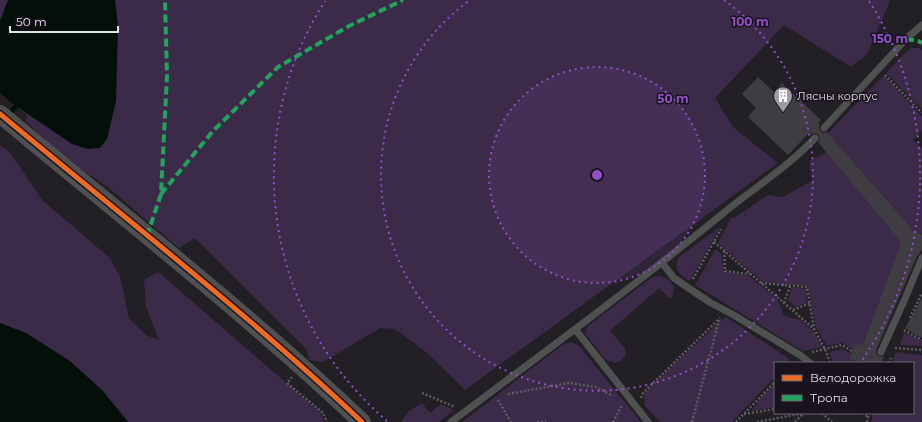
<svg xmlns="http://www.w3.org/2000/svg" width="922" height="422" viewBox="0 0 922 422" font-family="Montserrat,sans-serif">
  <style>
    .green { fill: #3b2b48 }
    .water { fill: #030f08 }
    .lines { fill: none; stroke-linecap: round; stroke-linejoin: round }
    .stream { stroke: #030f08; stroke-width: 4.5 }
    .building { fill: #403d42 }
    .path { stroke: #5d5d5f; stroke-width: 2.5; stroke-dasharray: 2 2; stroke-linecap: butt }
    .service { stroke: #4f5150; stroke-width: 7 }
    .tertiary { stroke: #4f5150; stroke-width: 18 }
    .quiet { stroke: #20a55d; stroke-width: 4; stroke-dasharray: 8 4; stroke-linecap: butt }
    .cycleway-casing { stroke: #19131e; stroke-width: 8 }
    .cycleway { stroke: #ed6a23; stroke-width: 5 }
    .ring { fill: none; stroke: #9050c7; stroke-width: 2; stroke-dasharray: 2 4 }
    .labels { text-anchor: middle; stroke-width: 3; stroke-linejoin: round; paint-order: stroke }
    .poi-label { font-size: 11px; fill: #e4e0e8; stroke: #19131e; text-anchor: start }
    .centre { fill: #9050c7; stroke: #19131e; stroke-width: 2 }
    .ring-label { font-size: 12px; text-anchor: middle; font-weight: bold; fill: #9050c7; stroke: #19131e; stroke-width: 3; stroke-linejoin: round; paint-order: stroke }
  </style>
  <rect width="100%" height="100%" fill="#221f25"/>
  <!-- green -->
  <path class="green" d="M0,0H889L890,1L867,54L851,67L784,25L715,98L734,128L778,163L465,390L426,352L395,329L380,328L323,362L309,360L307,350L195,238L179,248L109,188L62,156L25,120L28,116L0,93Z
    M911,48H919L922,50V109L886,73L905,53Z
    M884,75L922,117V130L913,140L922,148V235L913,230L828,133Z
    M0,145L11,154L43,201L109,257L120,276L129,319L146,335L159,340L146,307L144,280L158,272L320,412L324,422H128L102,390L26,333L0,323Z
    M827,152L901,242L863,345L856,343L853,349L842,343L827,346L816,328L808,286L763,282L719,244V240L732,217L734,218L768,195L782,197L812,181L809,161Z
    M720,227L690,281C680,276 672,269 679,257Z
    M715,250H717L721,253L724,272L748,275L777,299L784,316L801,320L814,332L822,347L803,351L695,285Z
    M660,276L670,281L674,287L672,298H669L659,288L610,331L625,348L626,355L622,360L616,363L606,360L586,335V330L588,326L647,281L653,277Z
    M792,287L806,289L807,303L795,307L788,300Z
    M726,317L788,358L789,362L775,363V377L732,422H660L645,406L644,393L719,322Z
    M904,332L922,341V346L900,345Z
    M571,342L579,346L641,422H462L564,344Z
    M842,349L851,353L849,359L859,362L858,363H833L829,352Z
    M896,352L922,355V422H872V413H913V363H892Z
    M775,384V407L751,411L763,395Z
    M422,403L430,413L441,404L453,410L439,422H401L409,411Z"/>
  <!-- water -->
  <path class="water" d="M8,0H115L118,26L116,101L107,139L100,148L88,149L72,144L13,104L0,93V21Z
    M0,323L26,333L70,361L102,390L128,422H0Z"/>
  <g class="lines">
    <!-- stream -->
    <path class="stream" d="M8,115L19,103"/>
  </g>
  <!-- building -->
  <path class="building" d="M758,77L774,92L782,83L821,120L818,123L820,125L819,127L820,131L823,133L827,132L913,230L922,235V250L917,256L876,350V353L879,356L882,357L884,355L882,363H862L849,359L855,343L863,345L901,242L818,142L820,139L818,134L814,133L812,134L810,132L788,155L748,117L756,108L742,94Z
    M922,298V338L905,328Z"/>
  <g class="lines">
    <!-- path -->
    <path class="path" d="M885,75L922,113
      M714,242L814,329L825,349L830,363
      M724,251L725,271L750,274
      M693,279L721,229
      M761,283L807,287L814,329
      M784,303L790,286
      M793,310L810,303
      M910,318L922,293
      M904,330L922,340
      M895,348L922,350
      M812,352L842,345L852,351
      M889,363L891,358
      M292,377L287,383L323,413L327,422
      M422,393L455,407
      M508,394L569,383L596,387L613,396
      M641,398L643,393L720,318
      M498,400L511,422
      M822,413L832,422
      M862,413L867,416
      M744,414L775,409
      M537,422H546
      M613,422L622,405
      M692,422L719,320
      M736,422L775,382
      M757,422L804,413
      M795,422L803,414
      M867,422L869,413"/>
    <!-- service -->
    <path class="service" d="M824,128L906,39L922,25
      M662,263L674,278L690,289L711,303L732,314L800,355L810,363
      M575,329L648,422
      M881,352L904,301L922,258
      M451,422C542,354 633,287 721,215C752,189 787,168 815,138"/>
    <!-- tertiary -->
    <path class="tertiary" d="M0,114C122,216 247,313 362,422"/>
    <!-- quiet -->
    <path class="quiet" d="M906,39L918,41L922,43
      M161,194L213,131L278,67L349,26L403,0
      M147,236L161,194L167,76L165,0"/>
    <defs>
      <path id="cycleway" d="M0,114C122,216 247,313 362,422"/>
    </defs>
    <!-- cycleway casing -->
    <use href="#cycleway" class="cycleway-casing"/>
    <!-- cycleway -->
    <use href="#cycleway" class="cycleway"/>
  </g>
  <!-- distance rings -->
  <circle cx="597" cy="175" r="108" fill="#9050c7" fill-opacity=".12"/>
  <g class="ring">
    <circle cx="597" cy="175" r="108"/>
    <path d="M724 0A216 216 0 1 1 470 0"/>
    <path d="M387 421A323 323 0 0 1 325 1M869 1A323 323 0 0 1 860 363"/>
  </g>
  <!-- icons -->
  <defs>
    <symbol id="building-pin" viewBox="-11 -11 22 30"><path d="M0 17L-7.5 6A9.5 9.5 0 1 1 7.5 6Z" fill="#a09ca4" stroke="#19131e"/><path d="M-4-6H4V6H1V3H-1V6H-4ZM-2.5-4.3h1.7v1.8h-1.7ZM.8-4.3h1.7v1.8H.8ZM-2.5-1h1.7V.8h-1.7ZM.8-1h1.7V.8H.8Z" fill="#fff"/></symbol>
  </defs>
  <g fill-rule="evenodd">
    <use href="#building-pin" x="772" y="85" width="22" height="30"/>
  </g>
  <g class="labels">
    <!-- poi labels -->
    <g class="poi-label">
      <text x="797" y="100">Лясны корпус</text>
    </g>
  </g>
  <circle cx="597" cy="175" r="6" class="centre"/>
  <g class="ring-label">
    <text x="750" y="26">100 m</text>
    <text x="890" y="43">150 m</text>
    <text x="673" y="103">50 m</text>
  </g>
  <!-- legend -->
  <rect x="774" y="362" width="140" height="52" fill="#19131e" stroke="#6a656f"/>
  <rect x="782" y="375" width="20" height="6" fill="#ed6a23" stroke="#6a656f"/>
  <text x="810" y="382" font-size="12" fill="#e4e0e8">Велодорожка</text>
  <rect x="782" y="395" width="20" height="6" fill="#20a55d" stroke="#6a656f"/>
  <text x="810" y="402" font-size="12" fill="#e4e0e8">Тропа</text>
  <!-- scale -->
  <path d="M10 26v6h108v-6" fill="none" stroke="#e4e0e8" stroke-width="2"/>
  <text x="16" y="26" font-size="12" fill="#e4e0e8" stroke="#19131e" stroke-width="3" paint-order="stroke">50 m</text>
</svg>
